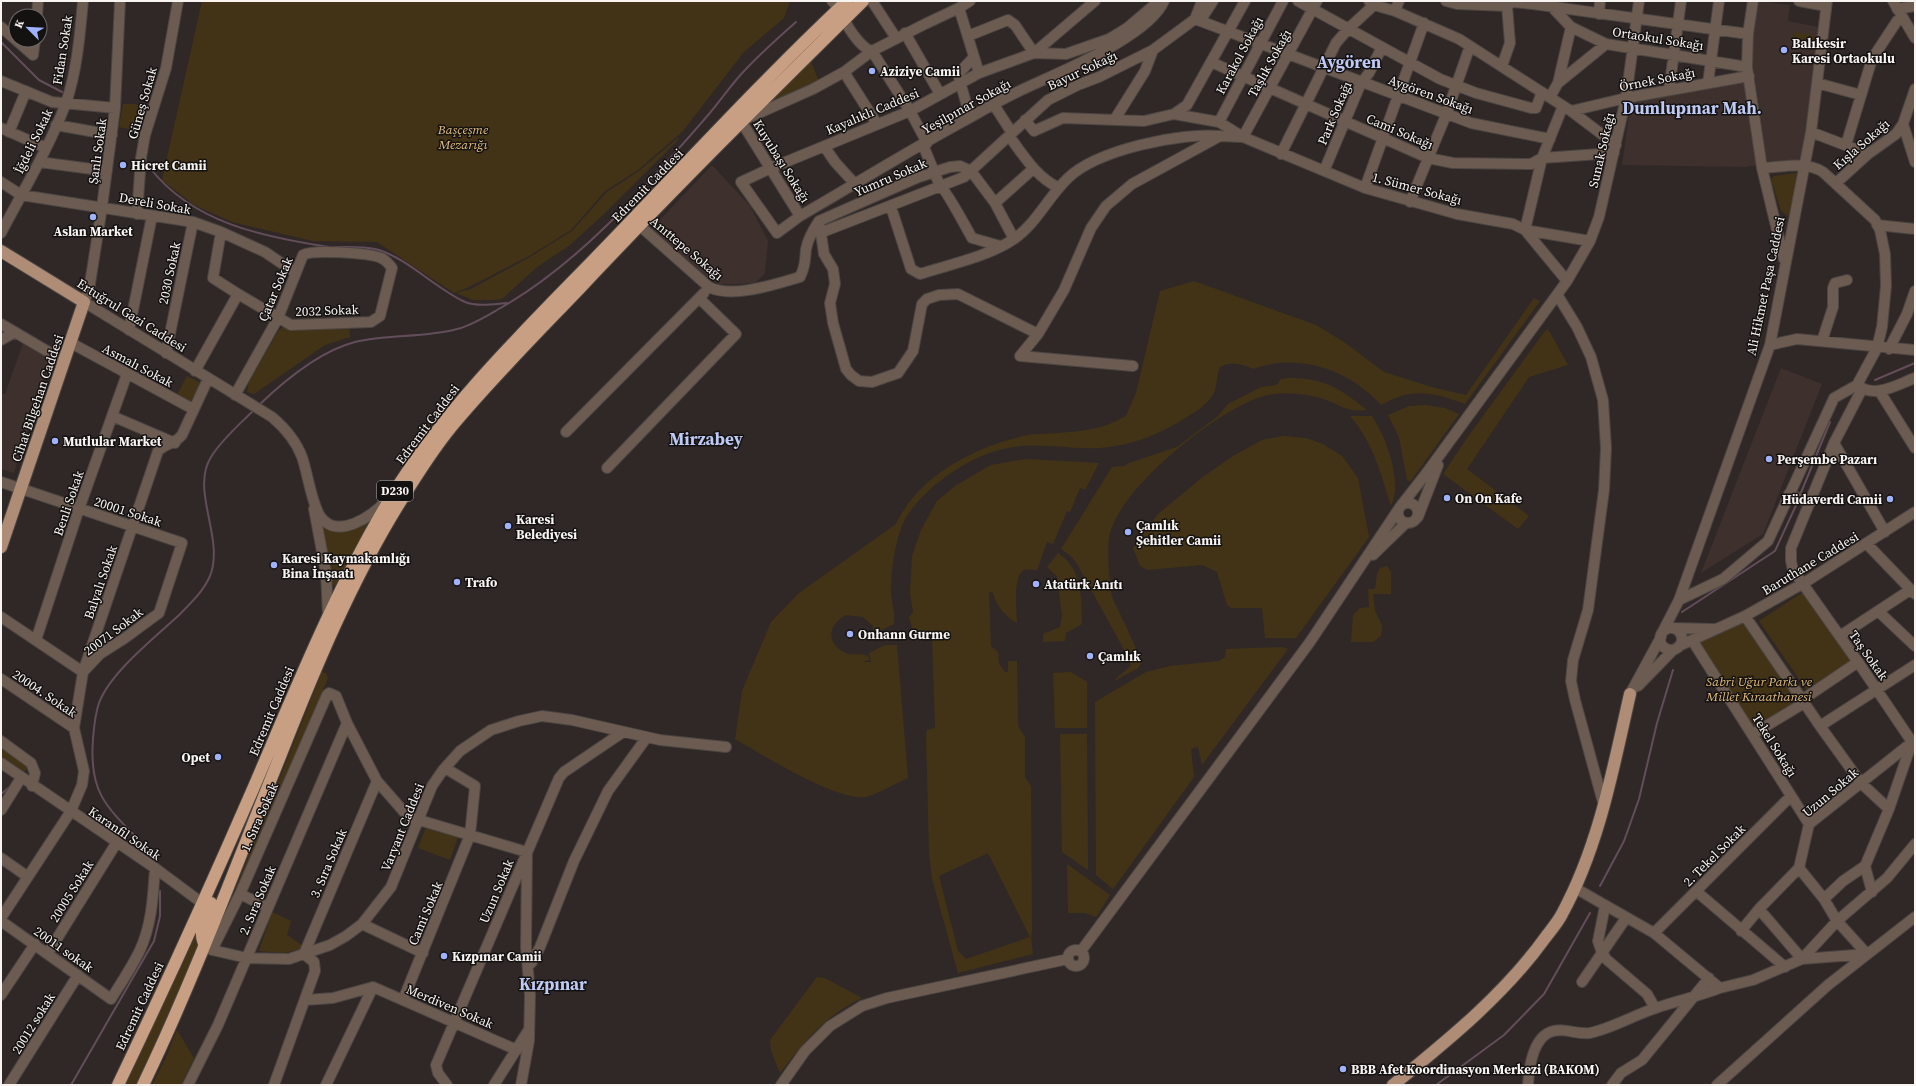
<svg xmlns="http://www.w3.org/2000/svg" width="1916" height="1086" viewBox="0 0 1916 1086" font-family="'Source Serif 4',serif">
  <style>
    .built { fill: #3e302d }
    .green { fill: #433316; fill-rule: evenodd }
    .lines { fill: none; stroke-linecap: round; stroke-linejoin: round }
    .stream { stroke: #644d5a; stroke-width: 2 }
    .minor-casing { stroke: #4b4543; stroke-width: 12 }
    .major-casing { stroke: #4b4543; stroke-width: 14 }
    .highway-casing { stroke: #4b4543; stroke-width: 14 }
    .minor { stroke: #6c5b50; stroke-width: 10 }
    .major { stroke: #ae8c75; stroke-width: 12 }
    .highway { stroke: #c89f83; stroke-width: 12 }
    .poi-dot { fill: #9fb3fd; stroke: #141111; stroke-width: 1.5 }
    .labels { text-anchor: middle; stroke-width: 3; stroke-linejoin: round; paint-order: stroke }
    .shield { fill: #141111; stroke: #b4b0ae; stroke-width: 1 }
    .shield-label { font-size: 12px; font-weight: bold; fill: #f8f4f2 }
    .street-label { font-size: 13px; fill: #f8f4f2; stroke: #141111 }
    .poi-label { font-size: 13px; font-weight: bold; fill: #f8f4f2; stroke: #141111; text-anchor: start }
    .park-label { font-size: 13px; font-style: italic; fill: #e4be7e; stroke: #141111 }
    .district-label { font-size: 17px; font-weight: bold; fill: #becaf4; stroke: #141111 }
  </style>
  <rect width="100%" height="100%" fill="#2f2826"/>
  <!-- built -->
  <path class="built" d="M1758,1L1790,5L1788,21L1818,27L1806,134L1803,155L1797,160L1780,163L1767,161L1753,66V34Z
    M1746,82L1758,165L1745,167L1622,165L1631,101Z
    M712,165L750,206L768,241L765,273L755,283L741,284H719L702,274L651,229Z
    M23,343L50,358L14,473L1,469V394H5Z
    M1781,368L1822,384L1763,534L1701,573Z"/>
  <!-- green -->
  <path class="green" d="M202,1H790L784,18L743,53L683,131L638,170L605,191L571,230L529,256L469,287L454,293L377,242L313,241L232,222L194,205L162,180Z
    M1794,32L1814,35L1812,45L1793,43Z
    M811,62L818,79L817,82L771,102L769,101L808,63Z
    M123,104H134L150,108L143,132L119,127Z
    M678,138L679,139L605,213L570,245L537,267L502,299L495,300H473L456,293L471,289L530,257L572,231L607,192L639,171Z
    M1797,173L1791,214L1788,216L1781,211L1771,179L1774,176Z
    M1194,281L1316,325L1344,342L1384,372L1435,388L1466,395L1534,298L1540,301L1465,404C1433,392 1412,387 1381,405C1350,370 1298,352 1253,369C1241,363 1232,361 1220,367C1217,374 1217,383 1215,390C1211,402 1197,411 1187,417C1160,434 1132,446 1099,448C1067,450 1035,441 1003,449C978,455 956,468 936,484C922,496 906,512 900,531C894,550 891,572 891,591C891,602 896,613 894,624L873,634V626L863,617L846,615C826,625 826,647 849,654C856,655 862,653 868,656L869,660L862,662H871L869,653L885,645H897L908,778C896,783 878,794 866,797C838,802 761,754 735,739L742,691L771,622L799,593L896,524C918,477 971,449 1019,437C1031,433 1046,434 1058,433C1073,432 1090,430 1104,426C1111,424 1119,419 1126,416L1136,393L1160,291Z
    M349,326L350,337L325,345L254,394L247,392L249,382L279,330L282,328Z
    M1548,329L1568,365L1529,377L1467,469L1529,516L1518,529L1443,474L1467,438L1545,331Z
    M187,376L201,383L190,403L177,395Z
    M1288,378C1325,378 1339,388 1367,410C1346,412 1342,406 1324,399C1305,393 1283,391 1264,396C1219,408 1116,490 1109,538C1107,549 1109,588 1113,599C1115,605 1119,611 1122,618C1129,632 1135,647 1142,662L1138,668L1116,680L1115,679L1131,666L1122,646L1077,564L1072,557L1061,549L1112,467L1125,466L1129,463L1177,447L1218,416L1228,404L1261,387L1277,385L1281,379Z
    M1426,405L1445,408L1459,414L1410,482L1407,480L1399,437L1388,415L1409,406Z
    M1350,416H1372C1386,437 1403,482 1391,506C1381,474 1373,442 1350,416Z
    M1283,436L1306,438L1323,444L1342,456L1358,478L1369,537L1296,638H1265L1262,608H1231L1227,605L1217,572L1202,565L1148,570L1140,566L1133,548L1158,514L1204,476L1233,456L1262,440Z
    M1026,459L1099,463L1085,490L1080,488L1070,512L1067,511L1053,544L1047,542L1037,570C1034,570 1028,569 1024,570C1012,576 1017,611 1017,623C1006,617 996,606 993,593L989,591L991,646L998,652L999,664L1005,672H1008V661H1017L1018,726L1025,737V778L1031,786L1032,930L1031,937L1033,954L958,973L932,879L929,852L926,737L927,730L935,728L932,634H914L909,617L913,612L910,593L912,556L921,530L937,501L955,486L991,465ZM988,853L1030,937L966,959L958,951L939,876Z
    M319,521C337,538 349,530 369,521L335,586L332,584Z
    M1058,553C1083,569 1081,598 1082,624L1066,633L1065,641L1043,642V634L1060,627L1062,616L1057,576L1047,567Z
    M1387,566L1391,572V594H1373L1375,611L1382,625L1381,636L1373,642H1351L1353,615L1360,608L1369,607L1368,589H1375L1377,574L1380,568Z
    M1803,592L1851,662L1808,692L1759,621Z
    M1745,616L1804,703L1753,734L1694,639Z
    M1282,647L1288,649L1202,765L1198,747L1191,749L1194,777L1113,889L1096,875L1095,702L1146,672L1170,666L1219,661L1225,657L1226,649Z
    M322,672L326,673L328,678L246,873L228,908Z
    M1071,672L1087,682V728H1055L1053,673Z
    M1060,734H1087L1088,870L1062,852Z
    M1,748L27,766L26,771H23L1,756Z
    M426,827L458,837L450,860L418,848Z
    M1067,864L1110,895L1096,917L1085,913H1068Z
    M272,912L291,921L287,935L302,945L300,949L285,953L259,951Z
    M199,926L198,944L153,1052L137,1085H124Z
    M817,977L825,978L862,998C822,1018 807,1039 780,1073L771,1051L770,1040Z
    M177,1030L194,1058L181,1085H152L165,1060Z"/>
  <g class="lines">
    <!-- stream -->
    <path class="stream" d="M1,42L39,80L62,92
      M150,168C193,223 263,237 329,247
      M335,247C348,247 362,246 375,249C405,256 436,289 465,302C478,307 494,304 507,303
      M1875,380L1915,363
      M259,405C284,381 320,351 355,342C388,334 424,338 457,329C470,326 485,317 497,310C580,264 647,185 709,114C722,99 732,83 746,69C762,52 779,37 796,22
      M1800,495L1830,422
      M1682,612L1775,551L1798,501
      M1,794L11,786
      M138,839C104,805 89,790 93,739C94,727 95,714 99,703C110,673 154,638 178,616C190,604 203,592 210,576C225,538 190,491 211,457C222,439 240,424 254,410
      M1600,886L1624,841L1639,799L1657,723L1673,670
      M71,1085L154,941L160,916V891
      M1436,1085L1504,1035L1544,994L1590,913"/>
    <defs>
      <path id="minor" d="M120,1L115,108L102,207L89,290L84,302L272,417C285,428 296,441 302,457C308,474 311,502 320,516C337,541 372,516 386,501
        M832,1L839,8L847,10
        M872,1L896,38
        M1095,1L1034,53L979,73L910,111L771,168L741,182L777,233L800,216C857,183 913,148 971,117C990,106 1010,95 1030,86C1064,70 1149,36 1164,1
        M1298,1L1440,79L1476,93L1531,108H1536L1542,92
        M1369,1L1374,5L1395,11L1459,39L1571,111L1616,145
        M1446,1L1457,4L1507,6L1512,2L1533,4L1748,34
        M1753,1L1748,34L1747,67L1762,168L1784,259
        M1799,1L1826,6
        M1893,1L1915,38
        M1552,7L1571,27L1606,44L1747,67
        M959,8L979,73
        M1897,9L1915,6
        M1395,11L1399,1
        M844,12C842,23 862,49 872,51L925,24L959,8L970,1
        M1599,14L1600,1
        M37,16L38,1
        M1195,19L1471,123L1550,139
        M1200,21L1213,1
        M1,27L33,55
        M905,33L940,94
        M968,36L1008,20L1015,25L1034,53
        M1034,53L1066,54L1109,39L1127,28L1159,1
        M33,55L35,40
        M1211,62L1428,158L1453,163L1531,164L1542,158L1614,153
        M1502,66L1510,43L1507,6
        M844,72L877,124
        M1,81L52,102L115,108
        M1558,83L1571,27
        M1708,83L1719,1
        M1817,83L1861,95
        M1915,89L1903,124L1915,162
        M1669,90L1681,1
        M1550,97L1558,83L1606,44
        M994,105L1012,133
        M1563,106L1542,158L1525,230L1590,241
        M1571,111L1626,98L1749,76
        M1174,114L1187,105L1245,1
        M970,117L958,74L974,57
        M1115,119L1145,71L1153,50
        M1025,120L1034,131L1063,118L1144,121L1174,114L1219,122L1243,137L1365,188L1457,214L1513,224L1525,230L1567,281
        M1219,122L1283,1
        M56,125L112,135
        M1,128L46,148
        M9,132L26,91
        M1811,132L1868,154
        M1009,136C1024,156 1036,177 1059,188
        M1243,137L1317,1
        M923,145L940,186C945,188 967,229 972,238L1000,246
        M1846,145L1872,59L1897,21L1902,18
        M824,146L835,162L855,184
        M1281,154L1336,43L1348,29L1374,5
        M39,162L107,171
        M1324,171L1361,83L1369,73L1382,47
        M1,182L21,195L193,222L221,232L265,252L296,273
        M1836,183L1868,154L1896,134L1903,124
        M1365,188L1424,23
        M1410,202L1446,115L1470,46
        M995,203L1033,169
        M891,207L911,269L920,274C951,264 987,257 1014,239C1037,223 1048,197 1068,178C1097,150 1181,132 1220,136
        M137,214L141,158L145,135L166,68L178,1
        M800,216L741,121L813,89L844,72L872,51L910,111L927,143
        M639,225L709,287C732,299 776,284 800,277C805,267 805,260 806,249C808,238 813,230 819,221L919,177L950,167L960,166L971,171L995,203L1014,239
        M1877,225L1915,229
        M820,227L824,254L833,269L835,284L830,303L833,323L846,369L851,375L859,381L872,382L898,373L913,351L922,304L927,299L939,295L958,294L1038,334
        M221,232L213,278L238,294L291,325L371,322L380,316L392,268C389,264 386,260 381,258C369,253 313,249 303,255L278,318L235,395
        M1,233C23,191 49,148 66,103C77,71 80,34 83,1
        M820,233L964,177L1048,100L1078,85L1099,77L1153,50L1195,19L1202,1
        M1558,296L1577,327L1591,357L1603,400L1606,448L1604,490L1588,610L1573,660L1571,681L1575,700L1604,806
        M1,324L64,361
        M129,330L152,216
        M1,340L15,332
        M1822,341L1833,307V288L1835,283L1847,280
        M71,343L193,409
        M1770,345L1797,339L1915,350
        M1889,349L1907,314L1915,291
        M166,353L193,222
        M1133,366L1020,356L1038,334L1064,290L1091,228L1106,206L1132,184L1220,136L1241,137
        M195,371L238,294
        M1857,385C1875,399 1896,385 1915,378
        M1862,389L1834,443L1791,548V561L1793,570L1858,662L1912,742
        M1880,392L1915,448
        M112,416L175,443
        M566,432L704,293
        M1834,443L1885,532
        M607,468L736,334L699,298
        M1,482L182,543L159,613L125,638L100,654L83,672L1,617
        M1789,494L1810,503
        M1398 513a10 10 0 1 1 20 0a10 10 0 1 1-20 0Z
        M314,509L326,573L328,615
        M1418,517L1438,465
        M1867,544L1915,594
        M1373,555L1406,523
        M1679,600L1723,579L1768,541L1834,398L1857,385L1877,348L1882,327L1886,286L1885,254L1880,230L1875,220L1823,172C1805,161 1783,167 1762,168
        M1878,611L1915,646
        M1745,616L1820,726L1861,783L1889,809
        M1673,628L1713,629
        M1660 639a11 11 0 1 1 22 0a11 11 0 1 1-22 0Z
        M1662,633L1679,600L1770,345L1811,132L1827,1
        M1840,636L1910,590
        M36,640L79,509L127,374
        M1692,640L1809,824
        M1679,646L1745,616L1804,583L1915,512
        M1,679L74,728
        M1638,686L1673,650
        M1630,694L1661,637
        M1802,700L1858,662
        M1820,726L1915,665
        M1753,734L1804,703
        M1,741L31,763L35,773L32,786
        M1,763L155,868L202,903
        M1,810L21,778
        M419,820L527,852L526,947L530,995L529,1041L521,1085
        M1,858L28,877
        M1799,868L1824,899L1837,921L1867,954
        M1575,888L1654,933L1720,988L1753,980L1802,959L1837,921L1887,878L1915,844
        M1696,891L1785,967
        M1872,892L1865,866L1889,809L1912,742
        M240,894L267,907
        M1824,899L1843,881L1865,866
        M1605,906L1598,941L1601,950L1606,959L1647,994L1655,1008
        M1759,909L1802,959L1867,954
        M1,918L71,811L82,785L84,771L74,728L83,672L158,451C165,443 174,445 182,435L208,379
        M1,921L111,999C121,983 132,967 140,950C152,924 153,896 155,868
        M362,924L423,953
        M1741,931L1759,909L1799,868L1809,824L1915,740
        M1654,933L1791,796
        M204,944L212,950L247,958L289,959L330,945L346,936L362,924L391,887L432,786L443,770L460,751L491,730L519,721L542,716L572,720L660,740L726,747
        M1068 958a8 8 0 1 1 16 0a8 8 0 1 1-16 0Z
        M212,950L240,894L327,695L329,693L336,696L347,723L377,781L405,813L418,823
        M1081,951L1310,642L1400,507L1425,475L1567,281L1590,241L1599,217L1626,98L1639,1
        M48,953L117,842
        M528,966L532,962L540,947L574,861L608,791L647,737
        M1582,982L1626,918
        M1,995L35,944
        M305,1000L333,998L373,987L517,1050
        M403,1000L470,835L475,786L445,768
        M9,1085L78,975
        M188,1085L218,1025L347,723
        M274,1085L315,971L314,962L304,954L377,781
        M326,1085L373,987
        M447,1085L438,1073L436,1065L559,778L564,772L623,732
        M494,1085L528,1031
        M781,1085L805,1051L830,1026L862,1006L887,998L1068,959
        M1528,1085C1529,1068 1532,1042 1548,1033C1562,1026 1576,1035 1590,1033C1613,1028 1634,1015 1656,1008C1677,1001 1699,996 1720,988
        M1612,1085L1621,1073L1642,1060L1709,978
        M1717,1085L1828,985L1915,917"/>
      <path id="major" d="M1,251L84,302L1,547
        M1393,1085C1447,1041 1504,995 1545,938C1551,930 1558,922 1562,914C1599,846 1613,769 1630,694"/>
      <path id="highway" d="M204,944C198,929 205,917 211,903
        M118,1085C165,987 210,888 253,789C296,689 336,588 393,494C451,400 533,323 610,243C688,162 765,78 847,1
        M143,1085C195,977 236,865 281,754C315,668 351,581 400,502C416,476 433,449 452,426C492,378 536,334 579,289C671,191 767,96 863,1"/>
    </defs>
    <!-- minor casing -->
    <use href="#minor" class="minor-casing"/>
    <!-- major casing -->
    <use href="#major" class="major-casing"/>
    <!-- highway casing -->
    <use href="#highway" class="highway-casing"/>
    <!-- minor -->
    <use href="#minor" class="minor"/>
    <!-- major -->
    <use href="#major" class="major"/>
    <!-- highway -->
    <use href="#highway" class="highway"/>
  </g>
  <!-- markers -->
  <g class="poi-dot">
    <circle cx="1784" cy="50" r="4"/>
    <circle cx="872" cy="71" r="4"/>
    <circle cx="123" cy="165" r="4"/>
    <circle cx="93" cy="217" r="4"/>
    <circle cx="55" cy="441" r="4"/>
    <circle cx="1769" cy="459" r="4"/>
    <circle cx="1447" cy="498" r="4"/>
    <circle cx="1890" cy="499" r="4"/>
    <circle cx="508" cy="526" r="4"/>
    <circle cx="1128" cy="532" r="4"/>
    <circle cx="274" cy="565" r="4"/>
    <circle cx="457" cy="582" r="4"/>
    <circle cx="1036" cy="584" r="4"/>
    <circle cx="850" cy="634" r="4"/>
    <circle cx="1090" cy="656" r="4"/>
    <circle cx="218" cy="757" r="4"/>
    <circle cx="444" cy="956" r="4"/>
    <circle cx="1343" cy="1069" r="4"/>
  </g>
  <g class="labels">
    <!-- shield labels -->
    <rect class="shield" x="377" y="481" width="36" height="20" rx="3"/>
    <g class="shield-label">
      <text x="395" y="495">D230</text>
    </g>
    <!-- street labels -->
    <g class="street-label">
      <text transform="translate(1658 38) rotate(9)" y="5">Ortaokul Sokağı</text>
      <text transform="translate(62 50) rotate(-81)" y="5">Fidan Sokak</text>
      <text transform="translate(1239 55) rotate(-62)" y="5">Karakol Sokağı</text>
      <text transform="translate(1269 63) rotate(-61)" y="5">Taşlık Sokağı</text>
      <text transform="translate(1082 70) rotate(-25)" y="5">Bayur Sokağı</text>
      <text transform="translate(1657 79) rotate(-11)" y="5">Örnek Sokağı</text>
      <text transform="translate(1431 94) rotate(20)" y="5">Aygören Sokağı</text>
      <text transform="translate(142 103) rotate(-74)" y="5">Güneş Sokak</text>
      <text transform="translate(966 106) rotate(-29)" y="5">Yeşilpınar Sokağı</text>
      <text transform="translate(872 111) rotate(-23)" y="5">Kayalıklı Caddesi</text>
      <text transform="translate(1334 113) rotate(-67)" y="5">Park Sokağı</text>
      <text transform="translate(1400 131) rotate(23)" y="5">Cami Sokağı</text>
      <text transform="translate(33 141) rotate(-64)" y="5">İğdeli Sokak</text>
      <text transform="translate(1861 144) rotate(-41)" y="5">Kışla Sokağı</text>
      <text transform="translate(1601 150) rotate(-77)" y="5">Sunak Sokağı</text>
      <text transform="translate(97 151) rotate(-82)" y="5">Şanlı Sokak</text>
      <text transform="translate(782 161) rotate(58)" y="5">Kuyubaşı Sokağı</text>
      <text transform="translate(890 177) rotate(-23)" y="5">Yumru Sokak</text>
      <text transform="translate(647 185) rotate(-46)" y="5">Edremit Caddesi</text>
      <text transform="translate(1417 188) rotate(15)" y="5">1. Sümer Sokağı</text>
      <text transform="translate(155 203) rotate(10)" y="5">Dereli Sokak</text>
      <text transform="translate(687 248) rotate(40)" y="5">Anıttepe Sokağı</text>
      <text transform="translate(169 273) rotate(-78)" y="5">2030 Sokak</text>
      <text transform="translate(1765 286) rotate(-78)" y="5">Ali Hikmet Paşa Caddesi</text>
      <text transform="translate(275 289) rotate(-67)" y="5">Çatar Sokak</text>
      <text transform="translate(327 310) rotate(-2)" y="5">2032 Sokak</text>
      <text transform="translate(132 315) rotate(32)" y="5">Ertuğrul Gazi Caddesi</text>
      <text transform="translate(138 365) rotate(28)" y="5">Asmalı Sokak</text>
      <text transform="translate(37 398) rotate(-71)" y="5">Cihat Bilgehan Caddesi</text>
      <text transform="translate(427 424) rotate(-53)" y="5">Edremit Caddesi</text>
      <text transform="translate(68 503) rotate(-71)" y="5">Benli Sokak</text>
      <text transform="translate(128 511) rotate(18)" y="5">20001 Sokak</text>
      <text transform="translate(1810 563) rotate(-31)" y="5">Baruthane Caddesi</text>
      <text transform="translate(100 582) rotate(-71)" y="5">Balyalı Sokak</text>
      <text transform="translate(113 631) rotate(-37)" y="5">20071 Sokak</text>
      <text transform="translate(1869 655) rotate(55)" y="5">Taş Sokak</text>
      <text transform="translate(45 693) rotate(34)" y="5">20004. Sokak</text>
      <text transform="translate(271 711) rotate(-67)" y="5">Edremit Caddesi</text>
      <text transform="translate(1775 745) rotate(58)" y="5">Tekel Sokağı</text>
      <text transform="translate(1830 792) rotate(-40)" y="5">Uzun Sokak</text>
      <text transform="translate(259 817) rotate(-66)" y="5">1. Sıra Sokak</text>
      <text transform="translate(402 827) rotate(-68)" y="5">Varyant Caddesi</text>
      <text transform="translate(125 833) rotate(34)" y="5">Karanfil Sokak</text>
      <text transform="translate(1714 855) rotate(-45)" y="5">2. Tekel Sokak</text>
      <text transform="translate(328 863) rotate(-67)" y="5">3. Sıra Sokak</text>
      <text transform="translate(71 891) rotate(-58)" y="5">20005 Sokak</text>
      <text transform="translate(496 891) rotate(-67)" y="5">Uzun Sokak</text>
      <text transform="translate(257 900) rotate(-67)" y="5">2. Sıra Sokak</text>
      <text transform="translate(425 913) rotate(-67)" y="5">Cami Sokak</text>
      <text transform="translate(64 949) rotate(35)" y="5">20011 sokak</text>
      <text transform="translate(139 1006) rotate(-65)" y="5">Edremit Caddesi</text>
      <text transform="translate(450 1006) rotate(23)" y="5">Merdiven Sokak</text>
      <text transform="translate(33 1023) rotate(-58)" y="5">20012 sokak</text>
    </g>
    <!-- poi labels -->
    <g class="poi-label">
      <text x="1792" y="48">Balıkesir<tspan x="1792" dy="15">Karesi Ortaokulu</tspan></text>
      <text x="880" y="76">Aziziye Camii</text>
      <text x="131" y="170">Hicret Camii</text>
      <text x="93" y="236" text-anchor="middle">Aslan Market</text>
      <text x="63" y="446">Mutlular Market</text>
      <text x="1777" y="464">Perşembe Pazarı</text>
      <text x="1455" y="503">On On Kafe</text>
      <text x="1882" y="504" text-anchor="end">Hüdaverdi Camii</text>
      <text x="516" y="524">Karesi<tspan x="516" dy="15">Belediyesi</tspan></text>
      <text x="1136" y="530">Çamlık<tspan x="1136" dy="15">Şehitler Camii</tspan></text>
      <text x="282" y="563">Karesi Kaymakamlığı<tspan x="282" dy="15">Bina İnşaatı</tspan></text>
      <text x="465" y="587">Trafo</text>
      <text x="1044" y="589">Atatürk Anıtı</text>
      <text x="858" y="639">Onhann Gurme</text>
      <text x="1098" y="661">Çamlık</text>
      <text x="210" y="762" text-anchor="end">Opet</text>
      <text x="452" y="961">Kızpınar Camii</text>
      <text x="1351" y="1074">BBB Afet Koordinasyon Merkezi (BAKOM)</text>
    </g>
    <!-- park labels -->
    <g class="park-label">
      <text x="463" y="134">Başçeşme<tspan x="463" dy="15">Mezarığı</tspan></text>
      <text x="1759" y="686">Sabri Uğur Parkı ve<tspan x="1759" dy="15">Millet Kıraathanesi</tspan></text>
    </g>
    <!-- district labels -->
    <g class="district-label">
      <text x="1349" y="68">Aygören</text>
      <text x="1692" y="114">Dumlupınar Mah.</text>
      <text x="706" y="445">Mirzabey</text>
      <text x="553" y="990">Kızpınar</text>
    </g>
  </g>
  <!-- border -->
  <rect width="1916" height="1086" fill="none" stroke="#f8f4f2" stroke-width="4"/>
  <!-- north arrow -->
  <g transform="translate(28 28) rotate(294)"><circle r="19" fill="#141111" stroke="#6f6c6b"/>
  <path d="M0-3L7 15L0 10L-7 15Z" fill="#9fb3fd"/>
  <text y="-6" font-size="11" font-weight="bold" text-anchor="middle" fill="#f8f4f2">K</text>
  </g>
</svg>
